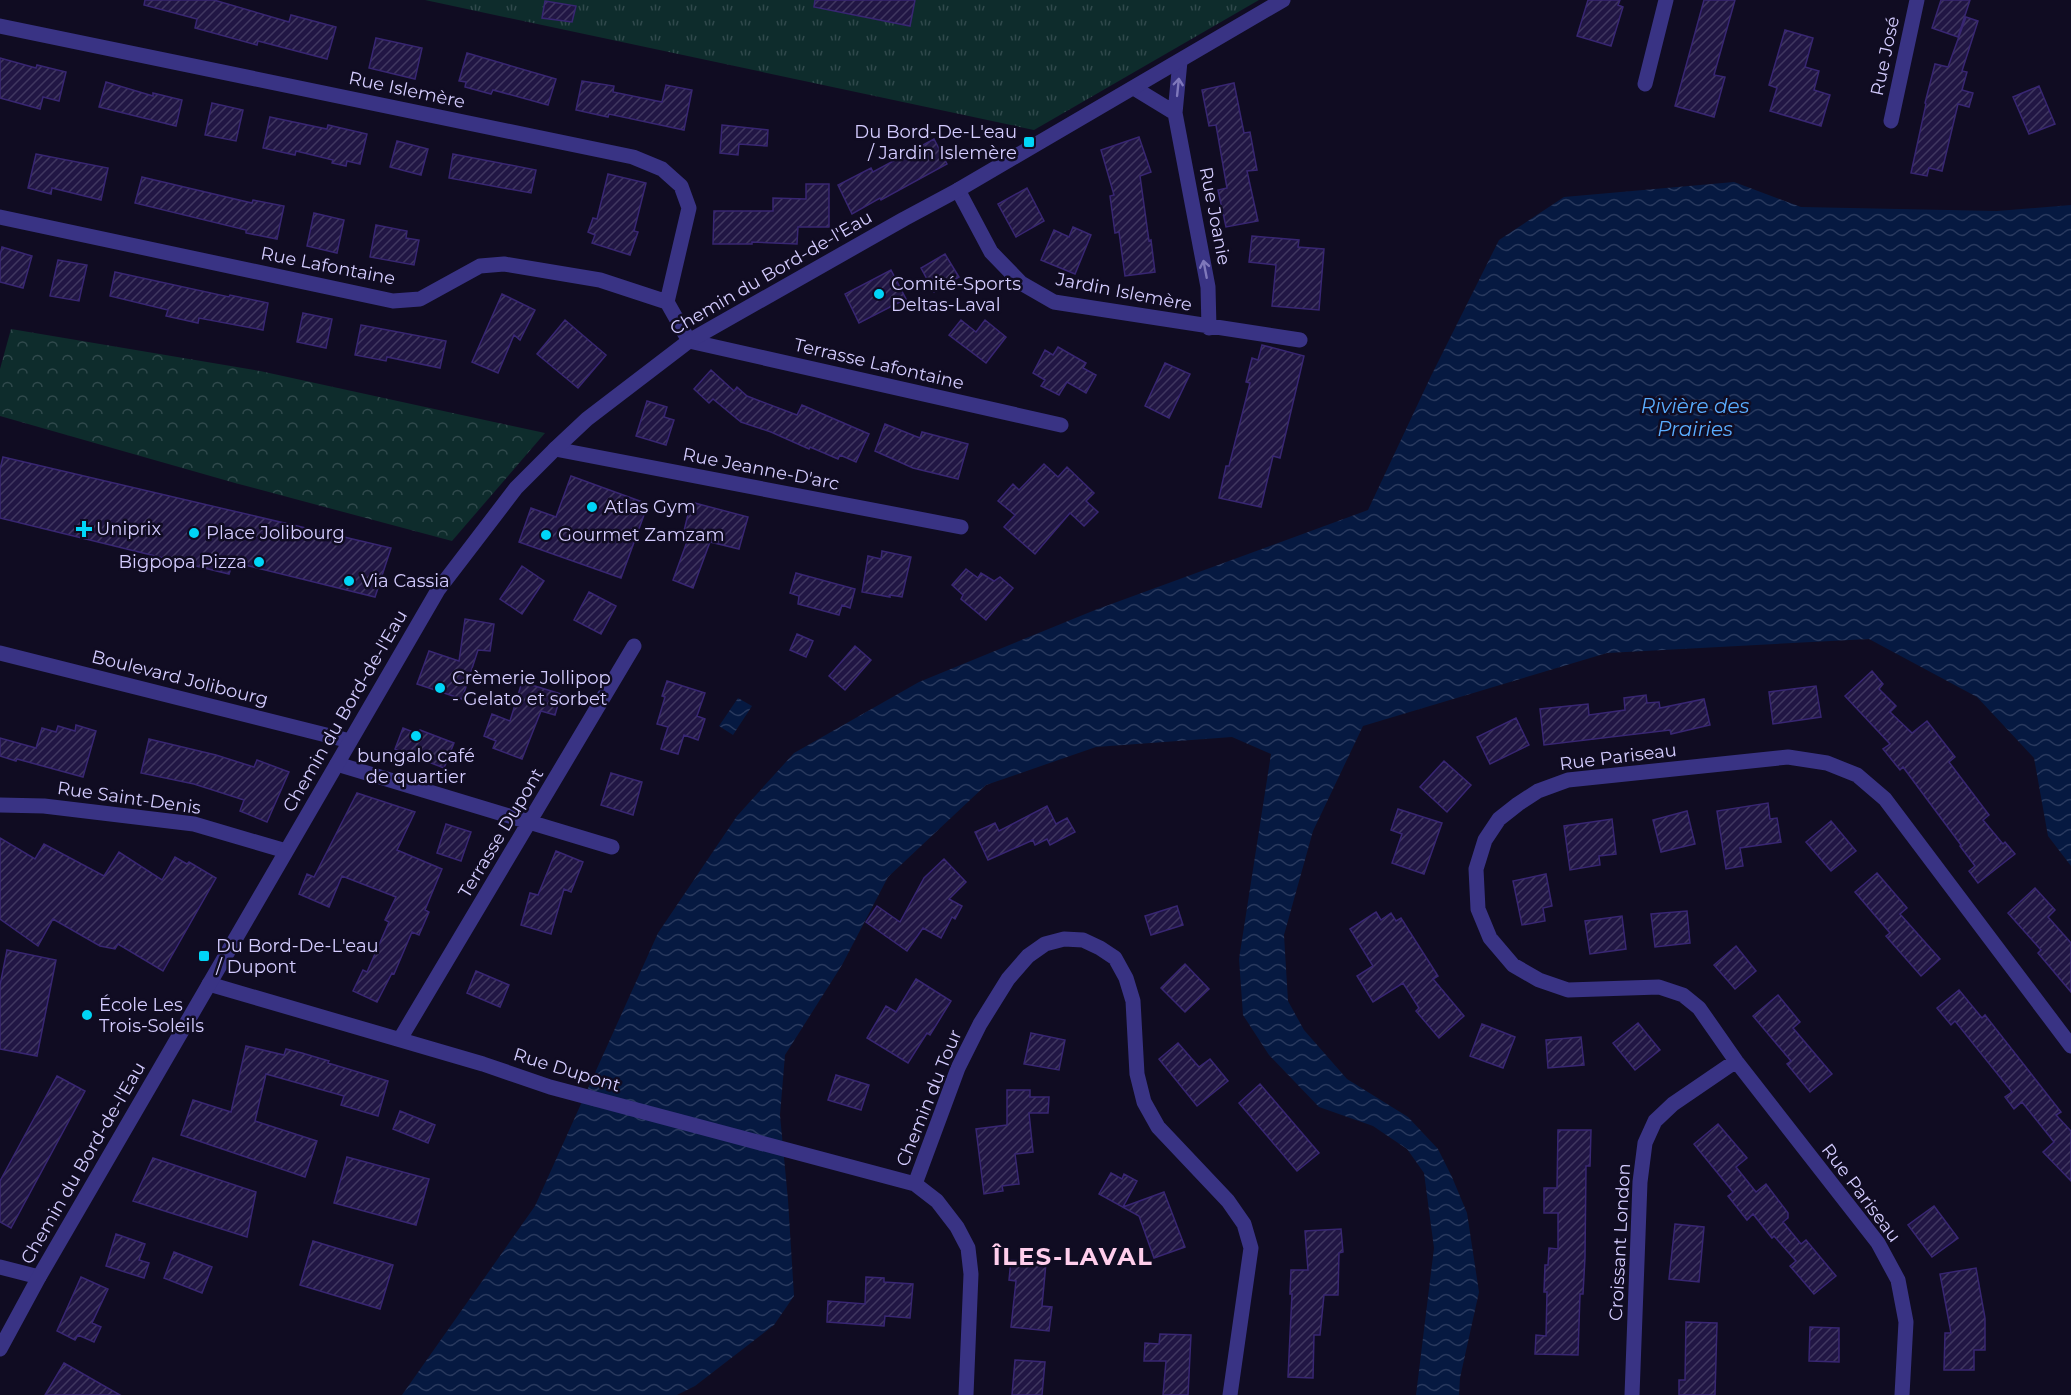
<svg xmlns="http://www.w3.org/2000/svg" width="2071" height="1395" viewBox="0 0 2071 1395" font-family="Montserrat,sans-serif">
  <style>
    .grass { fill: url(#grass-tufts) }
    .forest { fill: url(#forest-crowns) }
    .water { fill: url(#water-waves) }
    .building { fill: url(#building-hatch); stroke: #382672; stroke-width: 1.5 }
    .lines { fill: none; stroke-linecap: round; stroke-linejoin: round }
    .minor { stroke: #393384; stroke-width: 15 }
    .tertiary { stroke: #393384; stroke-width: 15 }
    .oneway { stroke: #7f78bb }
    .poi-dot { fill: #00d5f7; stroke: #100c22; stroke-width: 2 }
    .labels { text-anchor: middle; stroke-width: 5; stroke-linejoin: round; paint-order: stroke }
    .street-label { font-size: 18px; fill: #d4ccff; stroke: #100c22 }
    .poi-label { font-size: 18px; fill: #d4ccff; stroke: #100c22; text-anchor: start }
    .water-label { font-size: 20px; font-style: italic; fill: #5aadff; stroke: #100c22 }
    .district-label { font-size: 24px; font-weight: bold; letter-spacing: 1.5px; fill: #ffceec; stroke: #100c22 }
  </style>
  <defs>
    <pattern id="grass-tufts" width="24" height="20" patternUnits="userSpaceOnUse" patternTransform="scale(1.5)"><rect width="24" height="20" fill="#0e2c2c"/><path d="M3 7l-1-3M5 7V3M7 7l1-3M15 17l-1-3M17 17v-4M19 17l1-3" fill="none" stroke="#30494c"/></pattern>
    <pattern id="forest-crowns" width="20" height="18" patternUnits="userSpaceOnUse" patternTransform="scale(1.5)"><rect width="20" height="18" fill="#0e2c2c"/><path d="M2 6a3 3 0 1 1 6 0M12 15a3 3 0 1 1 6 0" fill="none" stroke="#30494c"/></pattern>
    <pattern id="water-waves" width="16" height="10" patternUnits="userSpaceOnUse" patternTransform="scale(1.5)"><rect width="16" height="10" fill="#061941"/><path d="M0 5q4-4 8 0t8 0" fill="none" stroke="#29395e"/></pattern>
    <pattern id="building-hatch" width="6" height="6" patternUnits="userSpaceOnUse" patternTransform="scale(1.5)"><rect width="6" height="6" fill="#211644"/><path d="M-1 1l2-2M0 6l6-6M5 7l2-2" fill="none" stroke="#403760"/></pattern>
  </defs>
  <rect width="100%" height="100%" fill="#100c22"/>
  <!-- grass -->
  <path class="grass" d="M425,0H1259L1034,130Z"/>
  <!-- forest -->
  <path class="forest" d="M11,329L260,371L545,433L452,541L235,483L0,416V369Z"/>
  <!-- water -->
  <path class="water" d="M1734,182L1801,207L1997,211L2071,205V866L2048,836L2034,758L1977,697L1869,639L1607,653L1363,726L1313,831L1284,935L1288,1001L1304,1030L1347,1079L1408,1117L1438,1149L1452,1177L1467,1213L1479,1292L1460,1378L1459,1395H1416L1434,1248L1424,1173L1407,1149L1373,1126L1319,1107L1269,1055L1243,1015L1239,959L1271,754L1232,737L1096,747L986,785L888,877L842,965L785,1055L780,1115L788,1200L794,1296L774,1325L695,1386L677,1395H402L535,1206L658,933L737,816L794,753L919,682L1095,610L1368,510L1431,376L1499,240L1564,197Z
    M738,698L752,706L733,735L719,726Z"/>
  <!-- building -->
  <path class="building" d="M145,0H214L289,22L291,15L336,27L327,59L258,41L257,45L195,28L197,19L144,5Z
    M815,0H915L910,26L814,7Z
    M1588,0H1620L1618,5L1623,7L1611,46L1577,36Z
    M1704,0H1735L1714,75L1725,77L1714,117L1675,106Z
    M1941,0H1970L1958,37L1932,28Z
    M545,1L576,6L572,22L542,18Z
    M1966,17L1978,21L1962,71L1967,72L1962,90L1973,93L1969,107L1958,104L1942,171L1929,168L1927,176L1911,173L1926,104L1925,103L1935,64L1948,67Z
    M1785,30L1813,38L1805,67L1819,71L1814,90L1830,95L1821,126L1770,111L1777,88L1769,85Z
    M376,38L422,48L415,79L369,68Z
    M467,53L556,79L548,105L493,90L491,94L465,87L466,82L459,81Z
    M0,58L36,68L37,65L66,72L59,101L43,97L40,109L0,98Z
    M582,81L614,86L613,92L662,102L666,85L692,90L684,130L609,114L608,117L576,110Z
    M106,82L153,96V93L182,100L176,126L99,107Z
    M1234,83L1244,133L1250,132L1257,170L1247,171L1258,221L1226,227L1218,190L1227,188L1216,125L1209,126L1202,90Z
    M2039,86L2055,124L2029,134L2013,97Z
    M212,103L243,110L236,141L205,135Z
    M270,117L327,129L328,125L367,134L360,164L347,161L346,166L332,163L333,160L296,151L295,155L263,148Z
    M722,125L768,130L767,146L739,144L738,155L720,153Z
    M1139,137L1151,172L1140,176L1149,241L1151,240L1155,272L1125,276L1119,232L1115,233L1110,196L1114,195L1101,150Z
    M934,139L947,164L881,200L880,198L852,214L838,185L871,168L873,172Z
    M397,141L428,149L421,175L390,167Z
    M36,154L108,168L101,200L52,188L51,194L28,188Z
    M453,154L536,170L531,193L449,178Z
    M608,174L646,183L634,231L638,232L630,255L592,243L595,235L588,232L593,218L597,219Z
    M142,177L252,203L253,200L284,206L277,239L246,233V230L135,203Z
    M806,184H829V227H798L797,244L752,242V244H713L714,211H773V198L806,199Z
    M1027,188L1044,221L1016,237L998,204Z
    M314,213L344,220L337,253L307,246Z
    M376,225L407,231L406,238L419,240L414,265L370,257Z
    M1073,227L1091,235L1075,274L1041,260L1054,230L1069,237Z
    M1252,236L1299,240L1298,247L1324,249L1319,310L1272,306L1276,265L1249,262Z
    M2,247L32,256L23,288L0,282V255Z
    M945,254L959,277L934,292L921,268Z
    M58,260L87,265L79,301L50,296Z
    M891,270L906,299L859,323L845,294Z
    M115,272L229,297L230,295L268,303L263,330L199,318L198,323L166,316L168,310L110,296Z
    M502,294L535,310L520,340L514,335L498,373L472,362Z
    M303,313L332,319L326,348L297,342Z
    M565,320L606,355L578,388L537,354Z
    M961,320L976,332L985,320L1006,337L986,363L949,335Z
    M361,325L446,341L440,368L387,357L386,361L355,355Z
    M1262,345L1304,356L1280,458L1273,456L1261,507L1219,498L1226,466H1229L1250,383L1246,382L1252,358L1258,360Z
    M1058,347L1086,363L1083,368L1096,375L1086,393L1067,382L1059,395L1041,386L1045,380L1033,373L1045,350L1053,355Z
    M1165,363L1190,374L1169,418L1145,406Z
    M711,370L734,391L737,387L747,396L797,415L802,405L869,434L856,462L840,455L838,459L810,447L809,449L771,432L741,422L713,399L709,403L694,389Z
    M647,401L667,407L664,417L674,420L666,445L636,436Z
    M885,424L920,438L922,432L968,444L958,479L913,468L875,451Z
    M3,457L391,548L375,597L233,562L229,574L0,518V469Z
    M1044,464L1058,477L1067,467L1094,493L1086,501L1098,512L1084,526L1070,513L1035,554L1004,527L1015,515L998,501L1013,484L1019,490Z
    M571,476L648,504L621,578L519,542L531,508L556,517Z
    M691,502L748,517L739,549L710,542L693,588L673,580L689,536L683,535Z
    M882,551L911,557L902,597L890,595V597L862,592L868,556L881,559Z
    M522,566L544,581L522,614L500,599Z
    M966,569L978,578L981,573L994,581L1000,577L1013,588L986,620L961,599L963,595L952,585Z
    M796,573L855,589L850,608L842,605L839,615L798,604L799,596L790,593Z
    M589,592L616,606L601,634L574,620Z
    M465,619L494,624L490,651L478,650L462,699L417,684L429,651L459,661Z
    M797,634L813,641L806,657L790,650Z
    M855,646L871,660L845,690L829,676Z
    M1872,671L1883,684L1879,689L1896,706L1890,712L1912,733L1927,721L1955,757L1949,762L1989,815L1983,820L2003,844L2005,842L2015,854L1978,883L1969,871L1975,866L1960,846L1961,845L1903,767L1900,770L1883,749L1890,744L1845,696Z
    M667,681L705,693L697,716L705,719L698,740L684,735L678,754L661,749L668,727L657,724L665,697L662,696Z
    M522,682L561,694L555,715L541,711L522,759L493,748L496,741L484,736L492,714L510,721Z
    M1816,686L1821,717L1773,724L1769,692Z
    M1646,695L1647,703L1659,702L1660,708L1704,699L1710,725L1671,734L1670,730L1544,745L1540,709L1588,704L1589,715L1625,710L1624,698Z
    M1516,718L1529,745L1490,764L1477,737Z
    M76,725L96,731L83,777L17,759L16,761L0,756V738L36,748L42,728L56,732L58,726L75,731Z
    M403,728L418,734L420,730L454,743L444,768L395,749Z
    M149,739L216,755L254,767L257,760L289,772L267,822L240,811L244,800L194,784L141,773Z
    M1444,761L1471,785L1447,812L1420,787Z
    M611,773L642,782L633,815L601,805Z
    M357,793L415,812L397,850L442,869L425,910L429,912L419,935L412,932L394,974L392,973L377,1002L353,991L363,970L367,972L389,922L385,920L396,897L342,876L329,907L299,894L307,874L314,877Z
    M1768,803L1770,819L1777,818L1781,842L1740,848L1743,866L1726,869L1717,811Z
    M1047,806L1056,824L1067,818L1075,832L1050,845L1047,839L1035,845L1033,840L988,860L975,832L995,823L999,831Z
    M1398,809L1442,823L1424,874L1392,863L1402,834L1391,830Z
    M1687,811L1695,844L1661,852L1653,820Z
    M1612,819L1616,854L1599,856L1600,865L1570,870L1564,826Z
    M1831,821L1856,851L1831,871L1806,842Z
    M446,824L471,832L461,861L437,853Z
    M0,838L35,859L44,844L104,876L119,852L162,880L175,857L187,864L189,862L216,878L163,971L118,944L115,949L100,946L53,919L38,946L0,919Z
    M556,851L583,862L571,892L564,889L551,934L521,925L530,893L538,895Z
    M944,859L966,882L949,899L962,906L955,919L952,917L941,938L923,928L907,951L866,922L877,906L900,922L924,878Z
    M1877,873L1907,908L1900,914L1940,959L1921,976L1886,936L1890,933L1855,892Z
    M1546,874L1552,906L1543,908L1545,921L1522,925L1513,881Z
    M2035,888L2055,910L2048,917L2071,943V992L2038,953L2041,950L2008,913Z
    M1177,906L1183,925L1151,935L1145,916Z
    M1687,911L1690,943L1655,947L1651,914Z
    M1376,912L1381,920L1391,913L1396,921L1401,918L1438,976L1433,979L1464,1016L1439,1038L1416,1011L1419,1008L1403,983L1373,1002L1357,976L1373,966L1350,929Z
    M1622,916L1626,949L1590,954L1585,921Z
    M1736,946L1756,971L1735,989L1714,965Z
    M7,950L56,960L37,1056L0,1049V985Z
    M1185,964L1209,989L1185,1012L1161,988Z
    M476,971L509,985L500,1007L467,993Z
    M916,979L951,1001L930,1035L927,1033L908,1063L867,1038L886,1006L896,1012Z
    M1959,990L1982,1018L1985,1015L2061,1112L2056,1115L2071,1131V1181L2043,1152L2054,1142L2022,1102L2014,1109L2005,1097L2012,1092L1955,1021L1951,1025L1937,1008Z
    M1778,995L1800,1022L1793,1028L1832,1074L1810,1092L1787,1064L1791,1061L1753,1016Z
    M1638,1023L1660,1050L1635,1070L1613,1043Z
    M1482,1024L1515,1037L1503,1068L1470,1056Z
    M1031,1033L1065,1040L1059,1070L1024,1064Z
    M1581,1037L1584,1065L1548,1068L1546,1040Z
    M1178,1043L1199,1067L1210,1059L1228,1081L1197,1106L1159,1059Z
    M246,1046L284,1055L286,1049L302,1053L329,1061L328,1063L388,1081L378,1116L341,1105L344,1096L266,1074L255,1121L317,1141L305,1177L181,1135L193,1100L231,1112Z
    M836,1075L869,1085L861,1110L828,1100Z
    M57,1076L85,1091L11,1228L0,1222V1181Z
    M1260,1084L1319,1153L1297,1171L1239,1103Z
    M1007,1090H1030V1097H1049L1048,1113H1029L1033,1152L1015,1154L1019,1184L1002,1186L1003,1191L984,1194L976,1129L1007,1125Z
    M400,1111L435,1125L428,1143L393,1129Z
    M1718,1124L1747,1158L1736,1167L1756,1192L1766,1184L1788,1213V1218L1783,1222L1801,1244L1806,1240L1836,1276L1814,1294L1790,1266L1796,1261L1774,1236L1772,1238L1753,1214L1747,1220L1728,1196L1733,1192L1694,1144Z
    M1558,1130H1591L1590,1166H1586L1585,1257L1583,1294H1580L1578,1355L1535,1354L1536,1335L1546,1336L1547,1292H1544L1545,1265H1548L1549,1248L1558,1249V1213H1544V1188H1557Z
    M347,1157L429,1179L416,1225L334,1203Z
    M153,1158L256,1192L247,1237L133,1201Z
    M1111,1173L1122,1179L1124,1174L1137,1181L1123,1207L1164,1192L1185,1247L1154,1258L1139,1216L1099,1194Z
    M1934,1206L1958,1238L1932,1257L1908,1225Z
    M1675,1224L1704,1227L1699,1282L1669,1279Z
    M1341,1229L1343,1252L1339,1253L1338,1295H1324L1320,1335H1314L1313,1378L1288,1377L1292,1294H1290L1291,1270H1308L1305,1231Z
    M116,1234L145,1244L139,1260L149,1263L144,1278L106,1266Z
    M313,1241L393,1265L380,1309L300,1285Z
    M174,1252L212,1267L202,1293L164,1278Z
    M1011,1260L1046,1263L1042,1306L1052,1307L1049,1331L1011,1327L1016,1281L1009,1280Z
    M1976,1268L1985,1318V1350H1974V1370H1944L1945,1333H1951L1940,1274Z
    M81,1277L108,1289L92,1323L101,1327L94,1342L78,1335L75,1340L57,1331Z
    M866,1277L884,1278V1282L913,1284L910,1318L885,1316L884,1326L827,1322L828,1301L865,1304Z
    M1686,1322L1717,1323L1715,1395H1679V1380H1685Z
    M1810,1327L1839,1328V1362L1809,1361Z
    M1160,1334L1191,1335L1188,1395H1163L1166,1361H1144L1145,1343L1159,1344Z
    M1015,1360L1045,1362L1042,1395H1012Z
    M64,1363L120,1395H45Z"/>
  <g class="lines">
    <!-- minor -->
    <path class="minor" d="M0,26L633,157L662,169L681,186L689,208L667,302
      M1180,61L1175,113L1208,287L1209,328
      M1645,84L1666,0
      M1134,88L1175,113
      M1891,121L1917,0
      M958,190L991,252L1021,283L1054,302L1300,340
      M0,217L393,301L420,299L480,266L504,264L600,280L667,302L689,341L1061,425
      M555,449L961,527
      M0,653L350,741
      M337,764L612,847
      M0,805L44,806L194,824L286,851
      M209,984L483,1064L550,1087L915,1184L937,1201L957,1227L968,1248L971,1274L966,1395
      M400,1039L634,646
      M915,1184L958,1068L980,1024L1008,979L1028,956L1045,944L1064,939L1083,940L1100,948L1115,958L1126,978L1133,1001L1137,1074L1144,1102L1158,1127L1228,1201L1244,1224L1251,1248L1230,1395
      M0,1267L39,1277
      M1632,1395L1640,1182L1645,1143L1655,1121L1673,1104L1736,1061
      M1902,1395L1906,1322L1898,1280L1878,1243L1736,1061L1699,1008L1683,995L1659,987L1568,990L1539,980L1513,965L1490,938L1478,909L1476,869L1485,840L1499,819L1518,804L1538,791L1568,780L1788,757L1827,763L1857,775L1885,799L2071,1046"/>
    <!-- tertiary -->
    <path class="tertiary" d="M0,1349L39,1277L438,590L516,488L555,449L587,419L689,341L904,219L958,190L1283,0"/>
  </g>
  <!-- one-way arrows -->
  <defs><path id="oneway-shaft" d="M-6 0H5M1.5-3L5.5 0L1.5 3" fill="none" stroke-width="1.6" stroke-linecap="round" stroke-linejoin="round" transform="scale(1.5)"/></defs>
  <g class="oneway">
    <use href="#oneway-shaft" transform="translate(1178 87) rotate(-84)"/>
    <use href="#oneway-shaft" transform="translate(1205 269) rotate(-101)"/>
  </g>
  <!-- markers -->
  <g class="poi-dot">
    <rect x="1023" y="136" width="12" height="12" rx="3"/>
    <circle cx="879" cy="294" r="6"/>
    <circle cx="592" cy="507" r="6"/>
    <path d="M81 520h6v6h6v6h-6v6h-6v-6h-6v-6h6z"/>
    <circle cx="194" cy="533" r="6"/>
    <circle cx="546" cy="535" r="6"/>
    <circle cx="259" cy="562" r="6"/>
    <circle cx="349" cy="581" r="6"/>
    <circle cx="440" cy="688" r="6"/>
    <circle cx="416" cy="736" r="6"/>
    <rect x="198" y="950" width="12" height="12" rx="3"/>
    <circle cx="87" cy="1015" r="6"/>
  </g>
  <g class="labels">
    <!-- street labels -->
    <g class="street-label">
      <text transform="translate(1885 56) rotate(-78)" y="6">Rue José</text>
      <text transform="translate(407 90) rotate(12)" y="6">Rue Islemère</text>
      <text transform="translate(1215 216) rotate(79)" y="6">Rue Joanie</text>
      <text transform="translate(328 266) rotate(11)" y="6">Rue Lafontaine</text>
      <text transform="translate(771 273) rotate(-30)" y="6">Chemin du Bord-de-l'Eau</text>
      <text transform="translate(1124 292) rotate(11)" y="6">Jardin Islemère</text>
      <text transform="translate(879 364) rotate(13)" y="6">Terrasse Lafontaine</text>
      <text transform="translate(761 469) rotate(11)" y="6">Rue Jeanne-D'arc</text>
      <text transform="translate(180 678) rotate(14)" y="6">Boulevard Jolibourg</text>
      <text transform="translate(345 711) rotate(-60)" y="6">Chemin du Bord-de-l'Eau</text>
      <text transform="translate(1618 757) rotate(-7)" y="6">Rue Pariseau</text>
      <text transform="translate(129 798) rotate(8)" y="6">Rue Saint-Denis</text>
      <text transform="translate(501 833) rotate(-59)" y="6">Terrasse Dupont</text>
      <text transform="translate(567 1070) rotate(17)" y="6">Rue Dupont</text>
      <text transform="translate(929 1098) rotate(-68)" y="6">Chemin du Tour</text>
      <text transform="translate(83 1163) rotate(-60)" y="6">Chemin du Bord-de-l'Eau</text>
      <text transform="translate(1861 1193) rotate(53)" y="6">Rue Pariseau</text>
      <text transform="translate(1620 1242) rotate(-87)" y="6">Croissant London</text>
    </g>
    <!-- poi labels -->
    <g class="poi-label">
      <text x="1017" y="138" text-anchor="end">Du Bord-De-L'eau<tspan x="1017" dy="21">/ Jardin Islemère</tspan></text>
      <text x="891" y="290">Comité-Sports<tspan x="891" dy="21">Deltas-Laval</tspan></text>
      <text x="604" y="513">Atlas Gym</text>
      <text x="96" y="535">Uniprix</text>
      <text x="206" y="539">Place Jolibourg</text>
      <text x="558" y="541">Gourmet Zamzam</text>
      <text x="247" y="568" text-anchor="end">Bigpopa Pizza</text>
      <text x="361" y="587">Via Cassia</text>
      <text x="452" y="684">Crèmerie Jollipop<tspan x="452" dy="21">- Gelato et sorbet</tspan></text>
      <text x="416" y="762" text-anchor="middle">bungalo café<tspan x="416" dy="21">de quartier</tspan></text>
      <text x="216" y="952">Du Bord-De-L'eau<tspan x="216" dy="21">/ Dupont</tspan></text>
      <text x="99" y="1011">École Les<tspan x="99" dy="21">Trois-Soleils</tspan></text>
    </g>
    <!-- water labels -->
    <g class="water-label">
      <text x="1695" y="413">Rivière des<tspan x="1695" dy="23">Prairies</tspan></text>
    </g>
    <!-- district labels -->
    <g class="district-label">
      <text x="1073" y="1265">ÎLES-LAVAL</text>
    </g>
  </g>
</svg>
